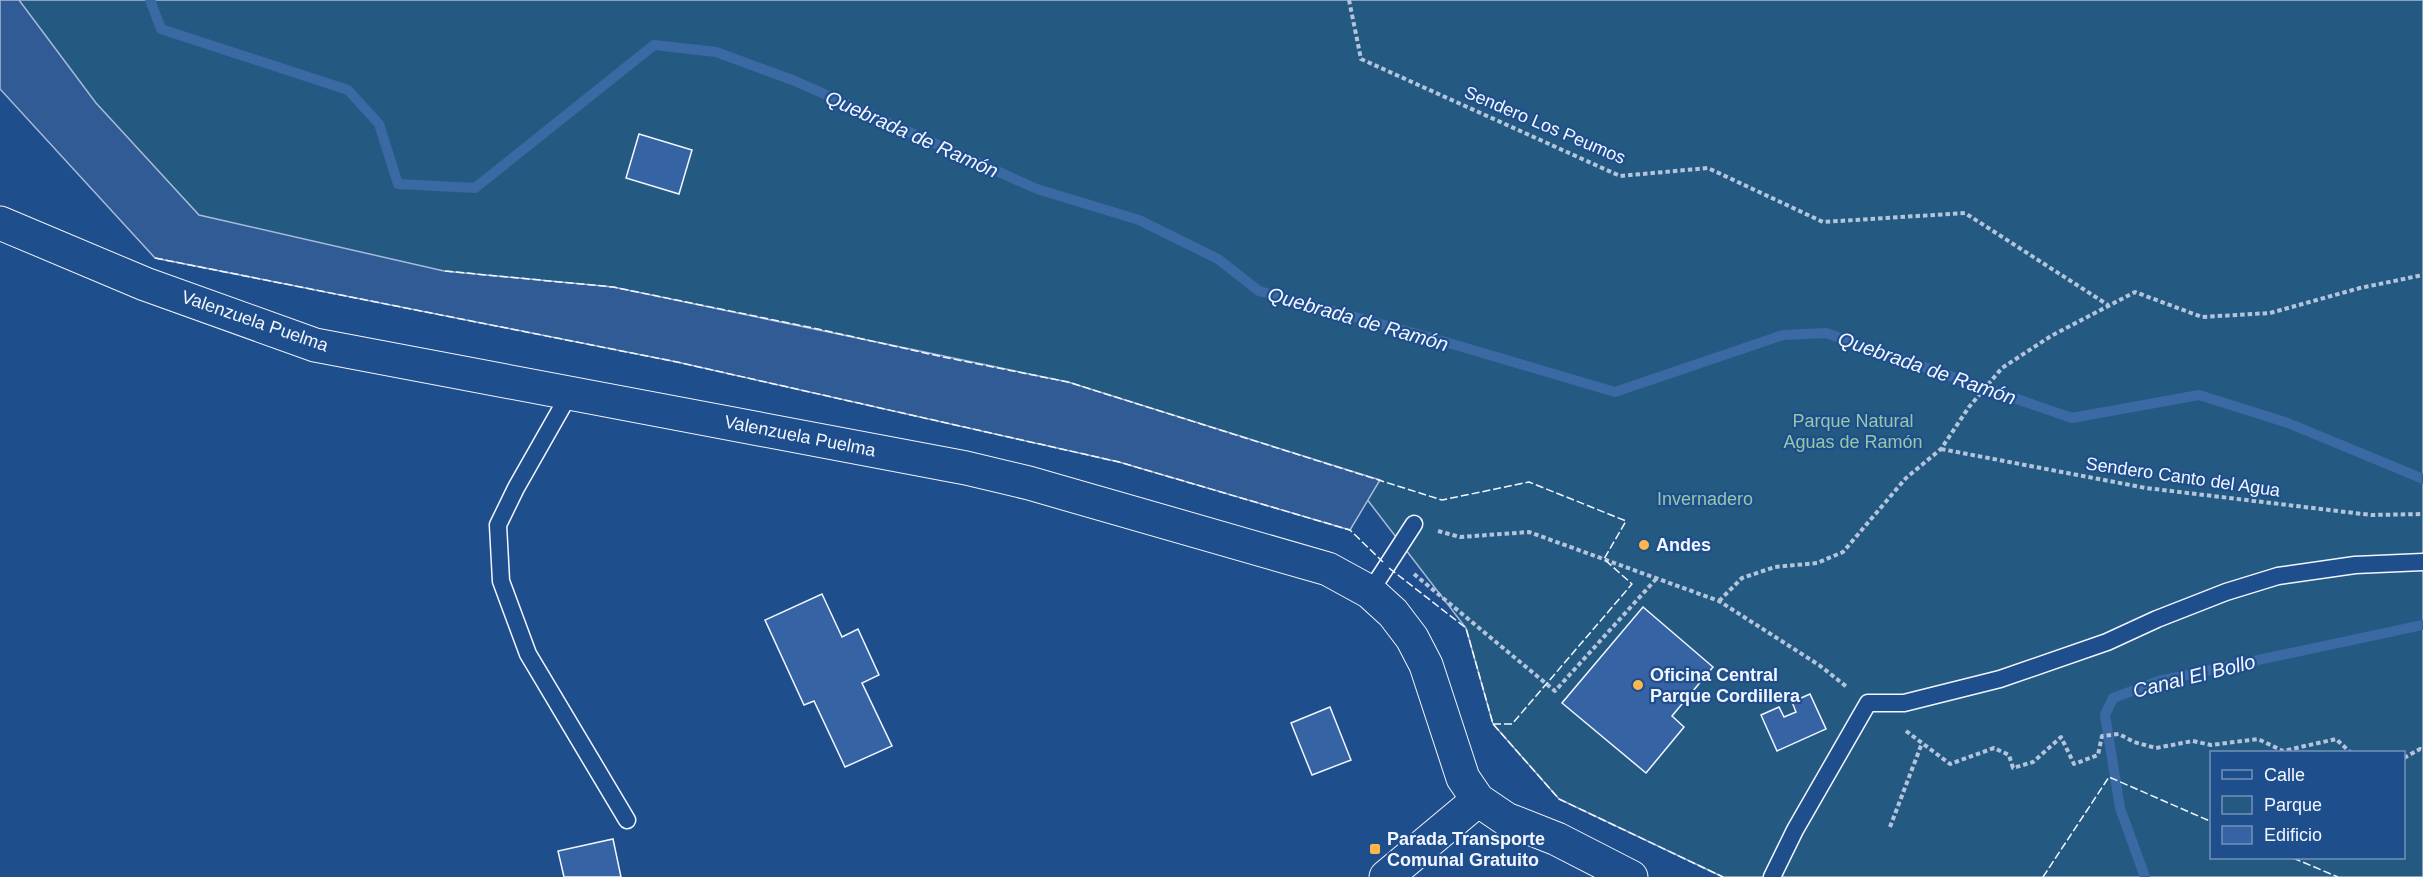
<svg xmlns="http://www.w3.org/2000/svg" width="2423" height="877" viewBox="0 0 2423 877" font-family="Arial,sans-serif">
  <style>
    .green { fill: #245a82; stroke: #a8bbd7; stroke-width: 1.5; fill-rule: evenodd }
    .parking { fill: #305b95; stroke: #a8bbd7; stroke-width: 1.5 }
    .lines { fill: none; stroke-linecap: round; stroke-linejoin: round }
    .stream { stroke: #3b69a3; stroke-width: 10 }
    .building { fill: #3563a3; stroke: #f2f6ff; stroke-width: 1.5 }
    .lane-casing { stroke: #f2f6ff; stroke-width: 19 }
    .secondary-casing { stroke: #f2f6ff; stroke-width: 35 }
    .path { stroke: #b3c4dc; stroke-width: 4; stroke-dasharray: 4.5 3; stroke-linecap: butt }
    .lane { stroke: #1f4e8c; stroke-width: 16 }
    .secondary { stroke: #1f4e8c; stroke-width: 33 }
    .fence { stroke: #f2f6ff; stroke-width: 1.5; stroke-dasharray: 8 3; stroke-linecap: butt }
    .poi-dot { fill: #ffb74d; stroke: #1f4e8c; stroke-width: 2 }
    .labels { text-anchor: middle; stroke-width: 4.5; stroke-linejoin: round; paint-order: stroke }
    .street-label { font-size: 18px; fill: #f2f6ff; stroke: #1f4e8c }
    .park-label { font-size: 18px; fill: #97c8a6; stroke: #1f4e8c }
    .poi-label { font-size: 18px; font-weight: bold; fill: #f2f6ff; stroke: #1f4e8c; text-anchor: start }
    .water-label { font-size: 20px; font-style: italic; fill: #f2f6ff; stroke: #1f4e8c }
  </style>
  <rect width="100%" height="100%" fill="#1f4e8c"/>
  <!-- green -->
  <path class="green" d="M0,0H2423V877H1723L1559,799L1493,724L1466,628L1366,498L172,225ZM2212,752H2404V858H2212Z"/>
  <!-- parking -->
  <path class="parking" d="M0,0H19L96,103L199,215L444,271L613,287L1068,382L1380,480L1350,530L1119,462L677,362L155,258L0,89Z"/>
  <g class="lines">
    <!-- stream -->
    <path class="stream" d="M150,0L161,29L348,90L379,124L398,184L475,188L654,45L716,52L795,81L1037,189L1139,220L1218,259L1259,291L1432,338L1615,392L1783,335L1826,333L2072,418L2199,395L2288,423L2423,479
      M2145,877L2120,808L2105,715L2113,698L2159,681L2423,625"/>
  </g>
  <!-- building -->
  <path class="building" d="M639,134L692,150L679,194L626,178Z
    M822,594L842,637L858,629L879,675L862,683L892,746L845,767L814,701L804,705L765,620Z
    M1643,607L1713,667L1672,716L1684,727L1646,773L1562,703Z
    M1810,694L1826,729L1777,751L1761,715L1779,707L1784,717L1796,712L1792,702Z
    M1330,707L1351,760L1312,775L1291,723Z
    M613,839L621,877H564L558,851Z"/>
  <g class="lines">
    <defs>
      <path id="lane" d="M570,393L516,488L498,525L501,581L528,654L627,820
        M1370,592L1414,524
        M1772,877L1795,830L1868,703H1904L2000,679L2107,642L2157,619L2226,592L2278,576L2355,565L2423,562"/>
      <path id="secondary" d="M0,223L145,284L315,345L966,468L1029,483L1328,569L1370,592L1393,613L1412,638L1426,665L1463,778L1478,800L1506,819L1557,839L1631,877
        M1386,877L1478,800"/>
    </defs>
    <!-- lane casing -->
    <use href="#lane" class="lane-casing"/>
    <!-- secondary casing -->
    <use href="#secondary" class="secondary-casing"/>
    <!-- path -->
    <path class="path" d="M1349,0L1361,59L1620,176L1708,168L1823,222L1965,213L2108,305
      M1941,449L2146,488L2371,515L2423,514
      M1438,531L1460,537L1529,532L1719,601L1819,665L1847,687
      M1414,574L1555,691L1656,579
      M1719,601L1742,578L1775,567L1817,563L1843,552L1906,478L1941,449L1969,407L2002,368L2051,336L2135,292L2202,317L2270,313L2360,288L2423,275
      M1906,731L1950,764L1994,748L2009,755L2013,768L2033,762L2061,737L2074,764L2098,755L2102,736L2119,734L2134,742L2156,748L2193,741L2211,745L2258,739L2283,751L2336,739L2350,752
      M2404,758L2420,749L2423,750
      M1890,827L1922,743"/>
    <!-- lane -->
    <use href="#lane" class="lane"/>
    <!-- secondary -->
    <use href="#secondary" class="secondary"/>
    <!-- fence -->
    <path class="fence" d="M155,258L677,362L1119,462L1350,530L1383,562
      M445,271L613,287L818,329L943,357L1068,382L1442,500L1529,482L1626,521L1604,559L1632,584L1512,724H1493
      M1389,568L1466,628L1493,724L1559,799L1723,877
      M2293,858L2338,877
      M2043,877L2109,777L2212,822"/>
  </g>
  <!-- markers -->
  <g class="poi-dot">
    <circle cx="1644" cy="545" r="6"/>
    <circle cx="1638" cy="685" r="6"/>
    <rect x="1369" y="843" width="12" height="12" rx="3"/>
  </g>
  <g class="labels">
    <!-- street labels -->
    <g class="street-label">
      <text transform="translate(1545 125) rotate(23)" y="6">Sendero Los Peumos</text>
      <text transform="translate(255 321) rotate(19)" y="6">Valenzuela Puelma</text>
      <text transform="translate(800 436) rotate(11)" y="6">Valenzuela Puelma</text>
      <text transform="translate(2183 477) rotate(8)" y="6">Sendero Canto del Agua</text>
    </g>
    <!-- park labels -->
    <g class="park-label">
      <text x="1853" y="427">Parque Natural<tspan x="1853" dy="21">Aguas de Ramón</tspan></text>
      <text x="1705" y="505">Invernadero</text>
    </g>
    <!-- poi labels -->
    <g class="poi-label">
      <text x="1656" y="551">Andes</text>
      <text x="1650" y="681">Oficina Central<tspan x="1650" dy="21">Parque Cordillera</tspan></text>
      <text x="1387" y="845">Parada Transporte<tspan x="1387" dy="21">Comunal Gratuito</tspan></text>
    </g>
    <!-- water labels -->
    <g class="water-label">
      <text transform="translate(912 134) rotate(24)" y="7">Quebrada de Ramón</text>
      <text transform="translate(1358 319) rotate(16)" y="7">Quebrada de Ramón</text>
      <text transform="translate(1927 368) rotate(19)" y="7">Quebrada de Ramón</text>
      <text transform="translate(2194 676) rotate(-14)" y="7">Canal El Bollo</text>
    </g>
  </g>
  <!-- legend -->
  <rect x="2210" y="751" width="195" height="108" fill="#1f4e8c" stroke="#7391ba" stroke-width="1.5"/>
  <rect x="2222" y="770" width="30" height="9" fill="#1f4e8c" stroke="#7391ba" stroke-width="1.5"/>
  <text x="2264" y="781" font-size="18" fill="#f2f6ff">Calle</text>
  <rect x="2222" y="796" width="30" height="18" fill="#245a82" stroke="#7391ba" stroke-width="1.5"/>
  <text x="2264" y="811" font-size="18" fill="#f2f6ff">Parque</text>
  <rect x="2222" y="826" width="30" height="18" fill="#3563a3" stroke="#7391ba" stroke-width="1.5"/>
  <text x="2264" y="841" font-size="18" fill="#f2f6ff">Edificio</text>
</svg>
